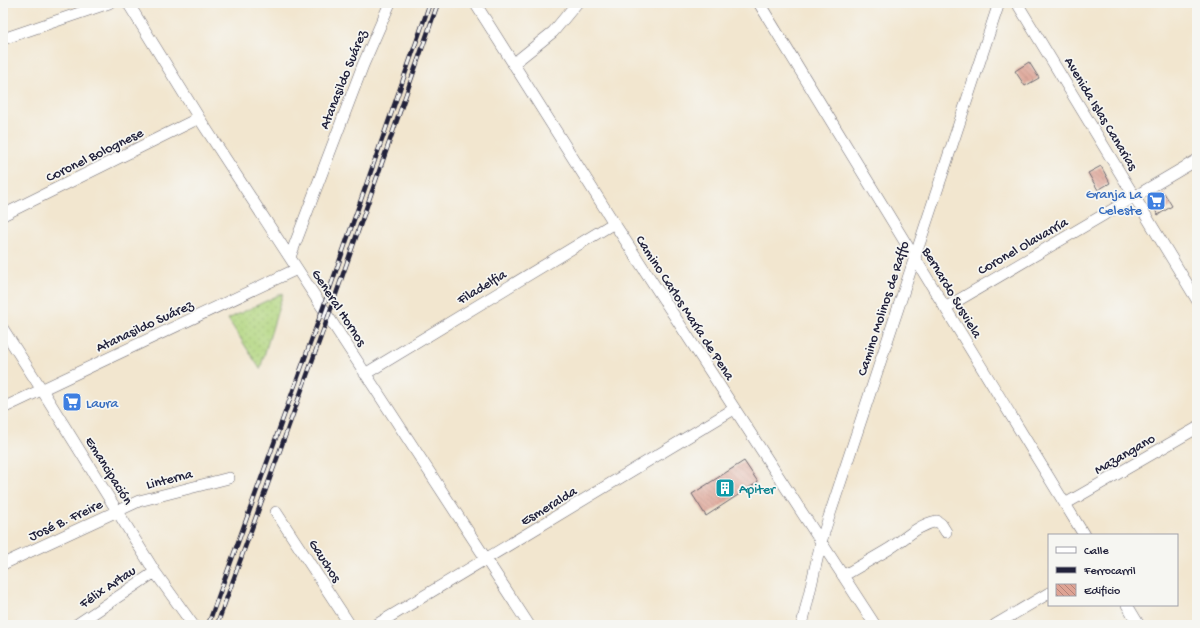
<svg xmlns="http://www.w3.org/2000/svg" width="1200" height="628" viewBox="0 0 1200 628" font-family="'Gochi Hand',sans-serif">
  <style>
    .park { fill: url(#park-dots); stroke: #6a7c5c }
    .building { fill: url(#building-back-hatch) }
    .lines { fill: none; stroke-linecap: round; stroke-linejoin: round }
    .minor-casing { stroke: #6b676f; stroke-width: 12 }
    .minor { stroke: #fff; stroke-width: 11 }
    .rail-casing { stroke: #22223b; stroke-width: 4.5 }
    .rail { stroke: #f6f6f2; stroke-width: 3; stroke-dasharray: 9; stroke-linecap: butt }
    .labels { text-anchor: middle; stroke-width: 3.5; stroke-linejoin: round; paint-order: stroke }
    .street-label { font-size: 14px; fill: #22223b; stroke: #f6f6f2 }
    .shop-label { font-size: 14px; fill: #366cbe; stroke: #f6f6f2; text-anchor: end }
    .culture-label { font-size: 14px; fill: #0d838f; stroke: #f6f6f2; text-anchor: start }
  </style>
  <defs>
    <pattern id="park-dots" width="8" height="8" patternUnits="userSpaceOnUse"><rect width="8" height="8" fill="#b1d57e"/><path d="M2 2h.1M6 6h.1" fill="none" stroke="#98b76e" stroke-width="1.8" stroke-linecap="round"/></pattern>
    <pattern id="building-back-hatch" width="6" height="6" patternUnits="userSpaceOnUse"><rect width="6" height="6" fill="#dea394"/><path d="M-1 5l2 2M0 0l6 6M5-1l2 2" fill="none" stroke="#b4847a"/></pattern>
  </defs>
  <rect width="100%" height="100%" fill="#f6f6f2"/>
  <filter id="ink" filterUnits="userSpaceOnUse"><feTurbulence type="fractalNoise" baseFrequency=".025" numOctaves="2"/><feDisplacementMap in="SourceGraphic" scale="8" xChannelSelector="R" yChannelSelector="G"/><feConvolveMatrix kernelMatrix="1 2 1 2 8 2 1 2 1" color-interpolation-filters="sRGB"/></filter>
  <filter id="wash" filterUnits="userSpaceOnUse"><feTurbulence type="fractalNoise" baseFrequency=".012" numOctaves="4" result="noise"/><feDisplacementMap in="SourceGraphic" scale="16" xChannelSelector="R" yChannelSelector="G"/><feGaussianBlur stdDeviation="0.9" result="paint"/><feColorMatrix in="noise" values="0 0 0 0 0 0 0 0 0 0 0 0 0 0 0 0 0 1.4 0 .05"/><feComposite in="paint" operator="in"/></filter>
  <g filter="url(#wash)">
    <rect width="100%" height="100%" fill="#f2e6cf"/>
    <!-- park -->
    <path class="park" d="M283,293L260,369L228,319Z"/>
    <g id="blocks">
      <!-- building -->
      <path class="building" d="M1029,62L1039,78L1025,86L1015,71Z
        M1101,166L1110,183L1098,190L1088,173Z
        M1164,193L1172,206L1158,215L1150,202Z
        M744,461L758,482L706,516L692,494Z"/>
    </g>
  </g>
  <g filter="url(#ink)">
    <use href="#blocks" fill-opacity="0" stroke="#6b676f" stroke-width="1"/>
    <g class="lines">
      <defs>
        <path id="minor" d="M128,3L199,118L529,625
          M475,3L614,223L875,625
          M759,3L1084,535
          M1017,3L1197,300
          M3,39L109,3
          M513,64L553,32L577,3
          M3,215L199,118
          M290,257L363,65L390,3
          M945,308L1197,160
          M3,329L42,390L155,572L193,625
          M365,374L614,223
          M3,408L297,269
          M1065,504L1197,428
          M276,512L350,625
          M3,564L139,501L229,478
          M843,576C858,567 874,558 889,549C905,539 917,525 937,521L941,524L946,532
          M1127,605L1139,625
          M76,625L155,572
          M376,625L734,409
          M802,625L821,542L826,526L999,3
          M995,625L1049,593"/>
      </defs>
      <!-- minor casing -->
      <use href="#minor" class="minor-casing"/>
      <!-- minor -->
      <use href="#minor" class="minor"/>
      <defs>
        <path id="rail" d="M208,625L323,308L430,3
          M217,625L328,317L438,3"/>
      </defs>
      <!-- rail casing -->
      <use href="#rail" class="rail-casing"/>
      <!-- rail -->
      <use href="#rail" class="rail"/>
    </g>
  </g>
  <!-- icons -->
  <defs>
    <symbol id="supermarket-square" viewBox="-11 -11 22 22"><rect x="-9" y="-9" width="18" height="18" rx="4" fill="#3f7fe0" stroke="#f6f6f2"/><path d="M-6-5.5h2.5l.6 2H6L4.5 2H-2.5L-4.4-4H-6ZM-1.5 3.2a1.3 1.3 0 1 0 .1 0ZM3 3.2a1.3 1.3 0 1 0 .1 0Z" fill="#fff"/></symbol>
    <symbol id="building-square" viewBox="-11 -11 22 22"><rect x="-9" y="-9" width="18" height="18" rx="4" fill="#0f9aa8" stroke="#f6f6f2"/><path d="M-4-6H4V6H1V3H-1V6H-4ZM-2.5-4.3h1.7v1.8h-1.7ZM.8-4.3h1.7v1.8H.8ZM-2.5-1h1.7V.8h-1.7ZM.8-1h1.7V.8H.8Z" fill="#fff"/></symbol>
  </defs>
  <g fill-rule="evenodd">
    <use href="#supermarket-square" x="1145" y="190" width="22" height="22"/>
    <use href="#supermarket-square" x="61" y="391" width="22" height="22"/>
    <use href="#building-square" x="714" y="477" width="22" height="22"/>
  </g>
  <g class="labels">
    <!-- street labels -->
    <g class="street-label">
      <text transform="translate(342 79) rotate(-68)" y="5">Atanasildo Suárez</text>
      <text transform="translate(1102 113) rotate(59)" y="5">Avenida Islas Canarias</text>
      <text transform="translate(94 154) rotate(-26)" y="5">Coronel Bolognese</text>
      <text transform="translate(1022 245) rotate(-30)" y="5">Coronel Olavarría</text>
      <text transform="translate(481 286) rotate(-31)" y="5">Filadelfia</text>
      <text transform="translate(953 292) rotate(59)" y="5">Bernardo Susviela</text>
      <text transform="translate(340 307) rotate(57)" y="5">General Hornos</text>
      <text transform="translate(686 307) rotate(57)" y="5">Camino Carlos María de Pena</text>
      <text transform="translate(882 308) rotate(-72)" y="5">Camino Molinos de Raffo</text>
      <text transform="translate(144 325) rotate(-25)" y="5">Atanasildo Suárez</text>
      <text transform="translate(1124 453) rotate(-30)" y="5">Mazangano</text>
      <text transform="translate(110 470) rotate(58)" y="5">Emancipación</text>
      <text transform="translate(169 478) rotate(-14)" y="5">Linterna</text>
      <text transform="translate(548 505) rotate(-31)" y="5">Esmeralda</text>
      <text transform="translate(65 519) rotate(-25)" y="5">José B. Freire</text>
      <text transform="translate(326 560) rotate(57)" y="5">Gauchos</text>
      <text transform="translate(107 586) rotate(-34)" y="5">Félix Artau</text>
    </g>
    <!-- shop labels -->
    <g class="shop-label">
      <text x="1142" y="198">Granja La<tspan x="1142" dy="16">Celeste</tspan></text>
      <text x="86" y="407" text-anchor="start">Laura</text>
    </g>
    <!-- culture labels -->
    <g class="culture-label">
      <text x="739" y="493">Apiter</text>
    </g>
  </g>
  <!-- margin -->
  <rect width="1200" height="628" fill="none" stroke="#f6f6f2" stroke-width="16"/>
  <!-- legend -->
  <rect x="1048" y="534" width="130" height="72" fill="#f6f6f2" stroke="#a1a1a9"/>
  <rect x="1056" y="547" width="20" height="6" fill="#ffffff" stroke="#a1a1a9"/>
  <text x="1084" y="554" font-size="12" fill="#22223b">Calle</text>
  <rect x="1056" y="567" width="20" height="6" fill="#22223b" stroke="#a1a1a9"/>
  <text x="1084" y="574" font-size="12" fill="#22223b">Ferrocarril</text>
  <rect x="1056" y="584" width="20" height="12" fill="url(#building-back-hatch)" stroke="#a1a1a9"/>
  <text x="1084" y="594" font-size="12" fill="#22223b">Edificio</text>
</svg>
